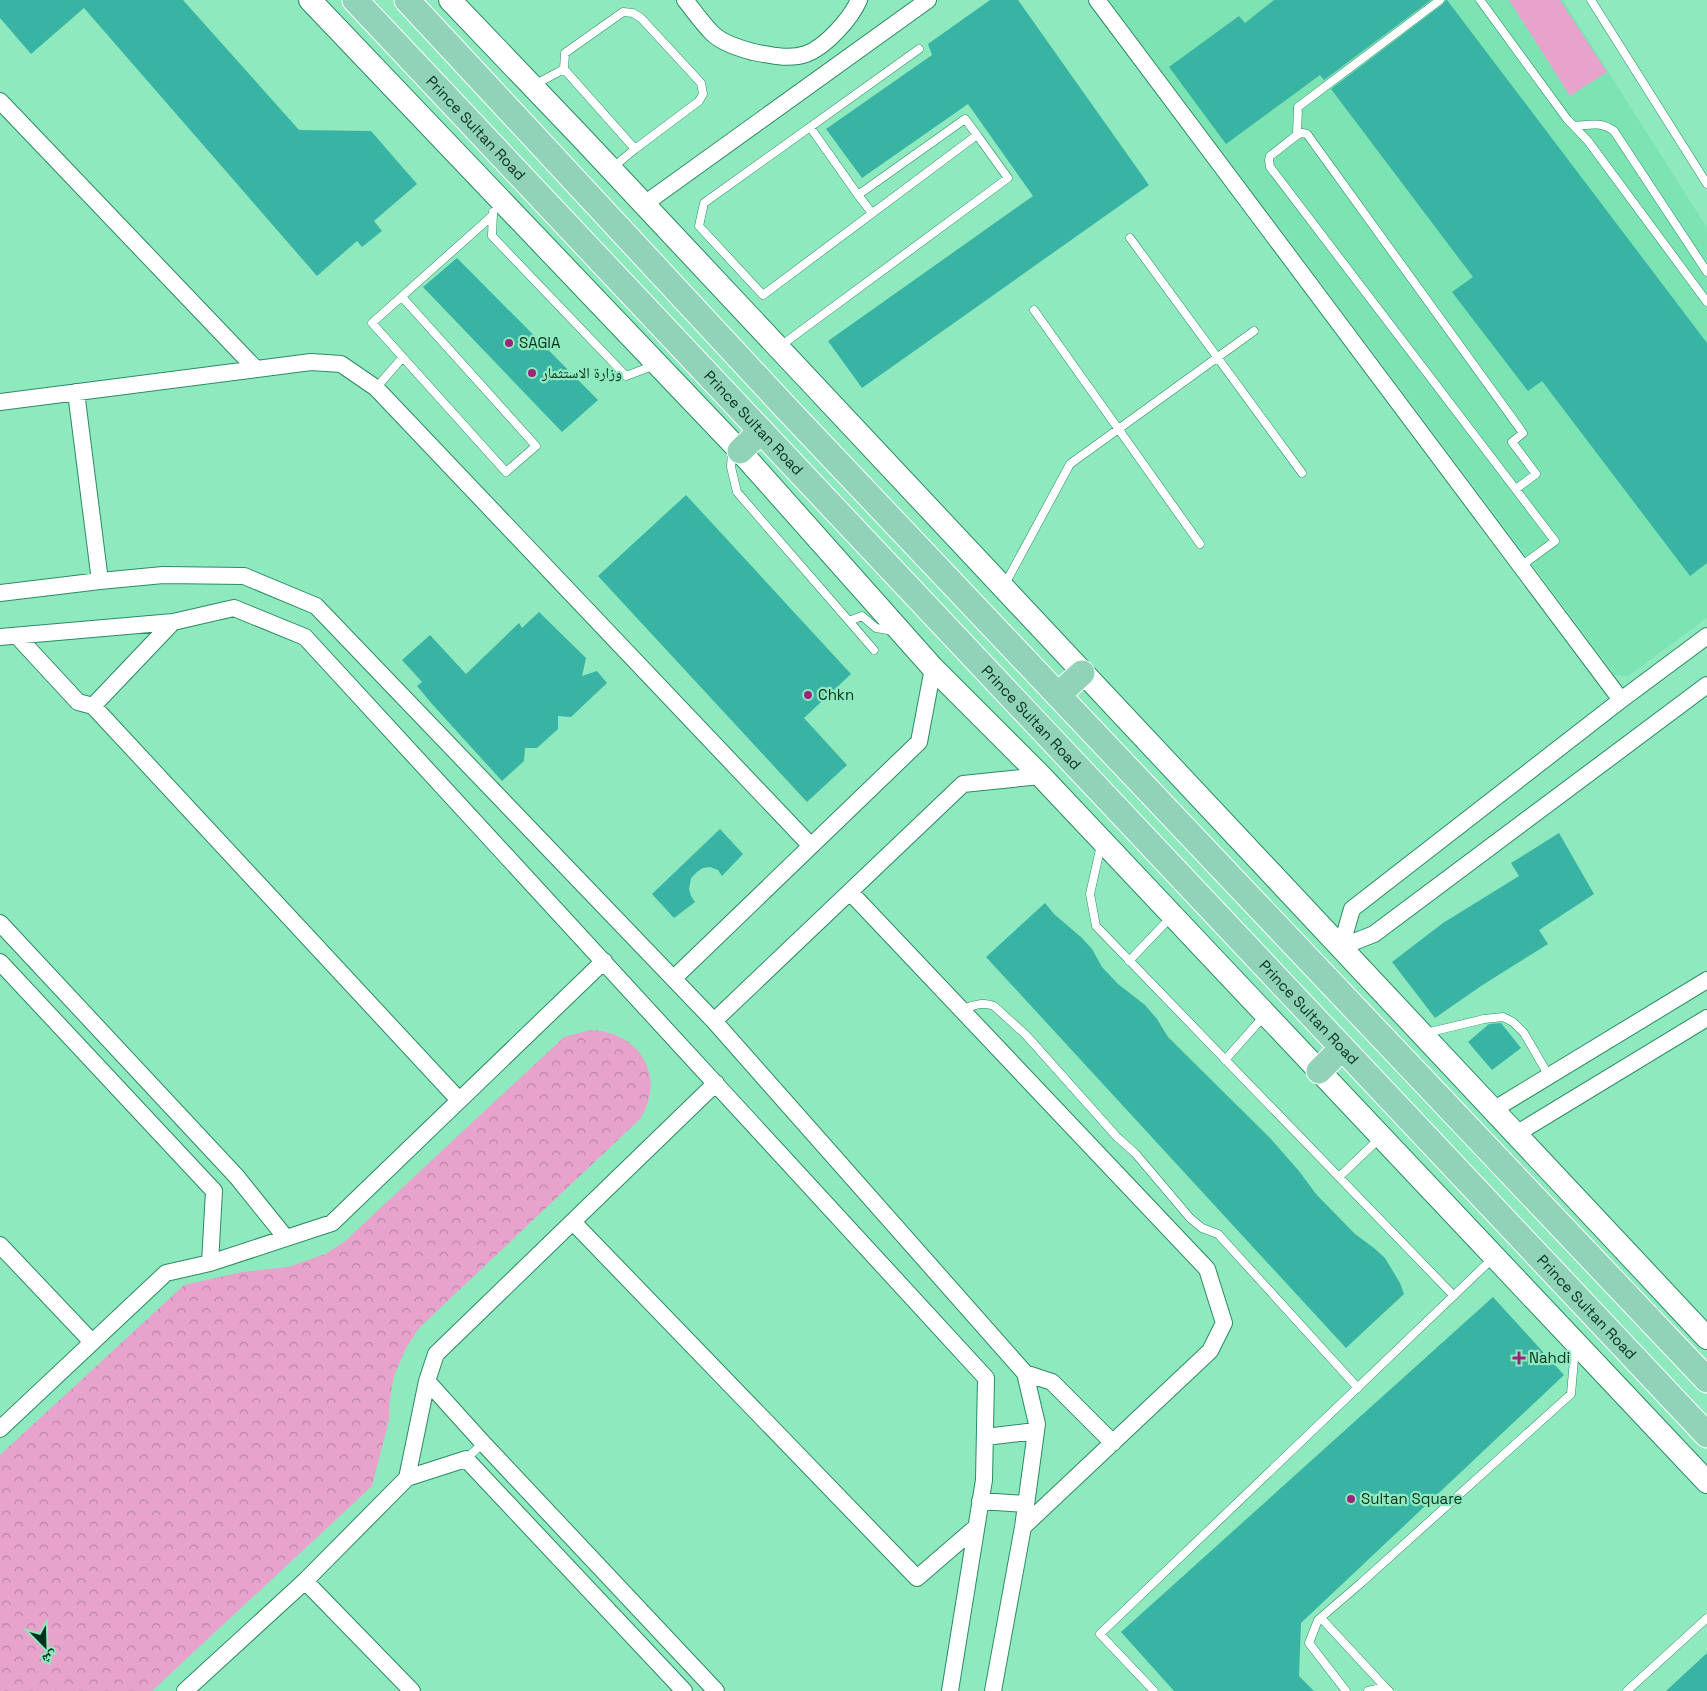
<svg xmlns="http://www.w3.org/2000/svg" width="1707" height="1691" viewBox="0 0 1707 1691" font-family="'Space Grotesk','Noto Naskh Arabic',sans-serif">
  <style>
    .built { fill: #7ce3b3 }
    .park { fill: url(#park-crowns) }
    .garden { fill: #e8a3cd }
    .building { fill: #39b3a3 }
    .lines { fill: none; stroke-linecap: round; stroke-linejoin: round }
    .lane-casing { stroke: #2a8b64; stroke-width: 9 }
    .street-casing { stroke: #2a8b64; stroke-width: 18 }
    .secondary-casing { stroke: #2a8b64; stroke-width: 24 }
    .primary-casing { stroke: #fff; stroke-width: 27 }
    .lane { stroke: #fff; stroke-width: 8 }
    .street { stroke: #fff; stroke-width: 16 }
    .secondary { stroke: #fff; stroke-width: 22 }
    .primary { stroke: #90d3b7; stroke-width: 25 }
    .poi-dot { fill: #9e247b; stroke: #8eeabe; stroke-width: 2 }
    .labels { text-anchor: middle; stroke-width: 4.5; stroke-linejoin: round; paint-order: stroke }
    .street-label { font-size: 15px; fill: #06301f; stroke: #8eeabe }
    .poi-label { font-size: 15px; fill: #06301f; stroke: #8eeabe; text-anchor: start }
  </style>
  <defs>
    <pattern id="park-crowns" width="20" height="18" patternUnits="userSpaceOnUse" patternTransform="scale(1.25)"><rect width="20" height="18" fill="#e8a3cd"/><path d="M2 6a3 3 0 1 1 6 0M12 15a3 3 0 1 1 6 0" fill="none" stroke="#ba85a6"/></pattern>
  </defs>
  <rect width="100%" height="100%" fill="#8eeabe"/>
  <!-- built -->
  <path class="built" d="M1109,0H1563L1707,228V618L1628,676L1615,675Z"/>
  <!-- park -->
  <path class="park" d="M591,1030C640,1032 667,1077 640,1119L419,1328L406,1348L394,1376L389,1404V1420L372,1486L152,1691H0V1455L184,1285L242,1272L288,1267L325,1254L344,1242L564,1037Z"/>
  <!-- garden -->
  <path class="garden" d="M1509,0H1560L1607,72L1570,96Z"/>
  <!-- building -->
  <path class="building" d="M0,0H183L299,130L371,131L417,184L374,221L382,231L362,247L357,241L317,276L84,8L31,54L0,18Z
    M990,0H1018L1149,185L862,388L828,341L1033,196L968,104L862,178L826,129L932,55L928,44Z
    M1274,0H1431L1324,80L1320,75L1226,144L1169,67L1239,16L1245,23Z
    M1446,0H1447L1707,343V563L1690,576L1542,381L1528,391L1452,292L1473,277L1331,89L1443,4Z
    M457,258L598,400L562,432L423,287Z
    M686,495L851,674L804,718L847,765L807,802L598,576Z
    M539,612L586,658L582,676L597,671L607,683L571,717L558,716V729L537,748H525L524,761L502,781L432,704L417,686L422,682L402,660L430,635L466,674L519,623L522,628Z
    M720,829L743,854L722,876L718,870L710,867L703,868L697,872L691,878L689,889L691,896L695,902L674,918L652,894Z
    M1559,833L1594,894L1539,930L1548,944L1481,986L1435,1018L1392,962L1443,923L1519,876L1511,863Z
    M1045,903L1054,914L1081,937L1092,949L1102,967L1118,984L1145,1005L1157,1019L1168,1037L1270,1138L1299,1171L1316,1194L1355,1234L1374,1248L1385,1258L1400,1283L1404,1294L1346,1348L986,957Z
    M1501,1023L1521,1048L1492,1070L1468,1042L1489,1024Z
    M1493,1297L1564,1375L1301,1623L1299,1676L1314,1691H1174L1121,1632Z
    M1707,1653V1691H1666Z"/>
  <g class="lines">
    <defs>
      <path id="lane" d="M1480,0L1567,119L1588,141L1707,302
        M1591,0L1707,184
        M564,69L565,53L623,12L633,13L641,18L701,83L703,94L699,101L635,149
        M534,85L564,69L635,149L612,168
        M1574,126C1589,125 1601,121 1614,131L1707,272
        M810,127L858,195L965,119L977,135
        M1297,135L1298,107L1440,0
        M858,195L872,213
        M493,212L492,236L626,376L655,365
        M1130,238L1302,473
        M402,297L536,446L506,472L372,323L493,215
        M1034,310L1200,544
        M779,347L1008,178L977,135L763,295L699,226L704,203L919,49
        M376,388L403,357
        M732,451L731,467L737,492L849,621L862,616L876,628L894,631
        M1516,489L1536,474L1512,442L1523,433L1307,134L1302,133L1297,135L1270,156L1269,160L1270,167L1555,541L1521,566
        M1004,586L1070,464L1254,331
        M849,621L874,650
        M1101,845L1090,894L1096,926L1454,1296
        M1129,961L1171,917
        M962,1009C973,1006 984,1001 994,1006L1026,1035L1117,1137L1135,1153L1190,1218L1202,1228L1218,1234L1358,1388
        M1426,1033L1484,1019L1503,1017L1513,1022L1524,1033L1549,1076
        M1225,1060L1264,1016
        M1339,1177L1380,1138
        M466,1459L483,1443
        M1321,1618L1385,1687
        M1154,1691L1100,1634L1492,1259
        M1346,1691L1309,1643L1318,1620L1361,1583L1571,1394L1575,1348
        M1368,1691L1385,1687L1389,1691
        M1627,1691L1707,1618"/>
      <path id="street" d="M685,0C694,11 702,23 712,33C722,43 739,48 753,52C770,55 789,60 806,54C826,47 851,18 859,0
        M1097,0L1621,700
        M0,101L256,369
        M643,205L928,0
        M76,392L100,581
        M0,402L311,362L341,364L376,388L811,846
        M0,593L100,581L163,575L244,576L316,606L714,1021L1025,1373L1037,1424L1023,1527L993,1691
        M173,622L93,706L459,1100
        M17,636L78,702L93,706
        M0,637L173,622L234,608L305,637L986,1378L984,1480L950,1691
        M850,892L1207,1269L1224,1323L1210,1351L1023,1527
        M0,923L237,1177L286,1238
        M1341,947L1352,909L1621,700L1707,636
        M1341,947L1374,934L1707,685
        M0,962L214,1191L210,1263
        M674,978L919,742L933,668
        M714,1021L963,784L1041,776
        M1493,1110L1707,980
        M1516,1134L1707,1018
        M573,1222L917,1578L975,1528
        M0,1245L92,1342
        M1025,1373L1052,1382L1113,1443
        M427,1381L483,1443L716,1691
        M0,1429L166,1273L210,1263L332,1223L604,961
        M985,1437L1036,1431
        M407,1478L466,1459L684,1691
        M980,1501L1026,1504
        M305,1581L412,1691
        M185,1691L305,1581L407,1478L427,1381L436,1354L716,1083"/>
      <path id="secondary" d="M310,0L740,451L933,668L1041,776L1707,1482
        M450,0L581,137L1707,1338"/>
      <g id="primary">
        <path id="s1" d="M355,0L1707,1435"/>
        <path d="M407,0L787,409L1707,1380"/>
        <path d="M740,451L761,431"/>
        <path d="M1058,695L1082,673"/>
        <path d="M1319,1071L1342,1048"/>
      </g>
    </defs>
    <!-- lane casing -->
    <use href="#lane" class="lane-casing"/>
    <!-- street casing -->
    <use href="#street" class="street-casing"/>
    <!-- secondary casing -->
    <use href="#secondary" class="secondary-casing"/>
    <!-- primary casing -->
    <use href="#primary" class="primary-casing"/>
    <!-- lane -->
    <use href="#lane" class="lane"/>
    <!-- street -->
    <use href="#street" class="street"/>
    <!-- secondary -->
    <use href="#secondary" class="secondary"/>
    <!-- primary -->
    <use href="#primary" class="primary"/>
  </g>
  <!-- markers -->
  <g class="poi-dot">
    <circle cx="509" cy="343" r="5"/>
    <circle cx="532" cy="373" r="5"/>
    <circle cx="808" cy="695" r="5"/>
    <path d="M1516.5 1350.5h5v5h5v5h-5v5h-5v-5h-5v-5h5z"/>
    <circle cx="1351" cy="1499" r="5"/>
  </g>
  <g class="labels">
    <!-- street labels -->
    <g class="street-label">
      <text dy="5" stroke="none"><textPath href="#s1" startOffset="176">Prince Sultan Road</textPath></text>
      <text dy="5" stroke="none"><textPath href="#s1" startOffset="581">Prince Sultan Road</textPath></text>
      <text dy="5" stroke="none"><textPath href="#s1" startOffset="986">Prince Sultan Road</textPath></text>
      <text dy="5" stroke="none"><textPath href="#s1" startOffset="1391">Prince Sultan Road</textPath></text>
      <text dy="5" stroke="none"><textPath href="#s1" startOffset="1796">Prince Sultan Road</textPath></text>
    </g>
    <!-- poi labels -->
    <g class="poi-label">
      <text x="519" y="348">SAGIA</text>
      <text x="542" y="378">وزارة الاستثمار</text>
      <text x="818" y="700">Chkn</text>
      <text x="1529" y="1363">Nahdi</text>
      <text x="1361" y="1504">Sultan Square</text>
    </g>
  </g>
  <!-- north arrow -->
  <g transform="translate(45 1646) rotate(157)" stroke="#8eeabe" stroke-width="4" paint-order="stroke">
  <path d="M0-4L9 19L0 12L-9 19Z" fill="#06301f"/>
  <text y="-8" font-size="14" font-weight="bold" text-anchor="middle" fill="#06301f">ش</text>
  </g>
</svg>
